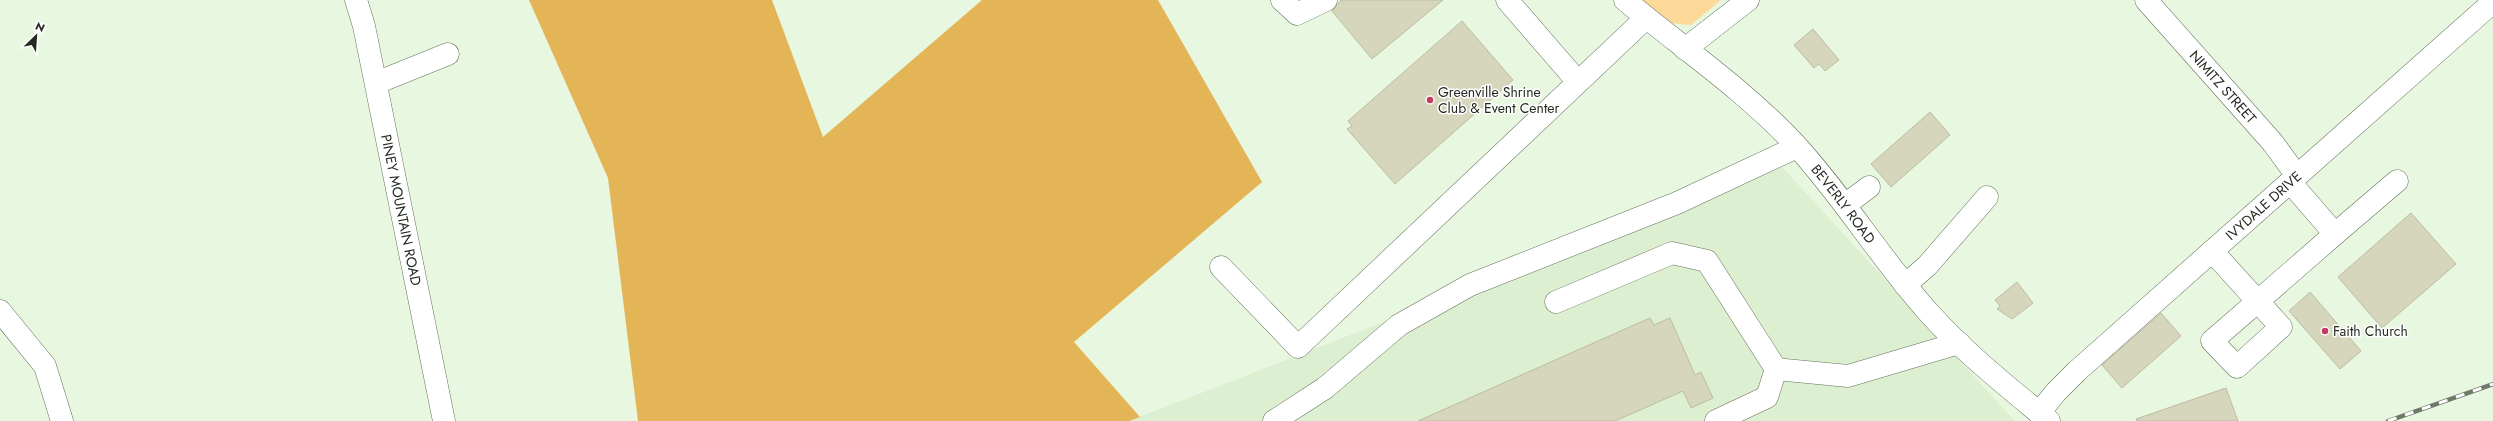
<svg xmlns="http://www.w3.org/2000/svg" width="2493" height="421" viewBox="0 0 2493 421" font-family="Jost,sans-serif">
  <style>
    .built { fill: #dcefd0 }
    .green { fill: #fcd998 }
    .forest { fill: #e3b557 }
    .building { fill: #d5d6bb; stroke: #bcbca2 }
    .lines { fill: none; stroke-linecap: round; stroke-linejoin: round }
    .minor-casing { stroke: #65715c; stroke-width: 23 }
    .minor { stroke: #fff; stroke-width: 22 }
    .rail-casing { stroke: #6f796a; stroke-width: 4.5 }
    .rail { stroke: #fff; stroke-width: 3; stroke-dasharray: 9; stroke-linecap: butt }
    .poi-dot { fill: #c83963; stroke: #fff; stroke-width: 1.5 }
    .labels { text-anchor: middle; stroke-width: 3; stroke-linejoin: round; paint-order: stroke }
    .street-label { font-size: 14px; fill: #242a21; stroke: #fff }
    .poi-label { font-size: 14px; fill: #242a21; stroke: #fff; text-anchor: start }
  </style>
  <rect width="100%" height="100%" fill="#e8f7df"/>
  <!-- built -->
  <path class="built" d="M1782,167L2015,421H1129Z"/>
  <!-- green -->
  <path class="green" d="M1641,0H1721L1691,25L1668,23Z"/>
  <!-- forest -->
  <path class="forest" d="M529,0H772L823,137L982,0H1158L1262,182L1074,342L1140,417L1129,421H638L608,178Z"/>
  <!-- building -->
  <path class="building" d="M1341,0H1443L1372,59L1332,11Z
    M1462,21L1513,80L1395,184L1347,129L1352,126L1348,121Z
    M1813,29L1839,60L1825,71L1819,64L1814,68L1794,45Z
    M1930,112L1950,135L1891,187L1871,164Z
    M2411,213L2456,264L2382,328L2338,277Z
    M2017,282L2033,303L2012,319L1997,309L2000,306L1995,300Z
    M2310,292L2361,351L2340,369L2289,311Z
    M2161,313L2181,336L2122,388L2102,365Z
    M1650,318L1654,325L1670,318L1695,375L1701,372L1713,398L1691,408L1683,391L1615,421H1418Z
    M2226,388L2238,421H2137L2136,419Z"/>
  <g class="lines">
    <defs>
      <g id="minor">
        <path id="s1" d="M356,0L364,26L444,421"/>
        <path d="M1282,0L1297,14L1326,0"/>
        <path d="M1507,0L1578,82"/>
        <path id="s2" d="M1625,0C1681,47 1743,89 1793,142C1843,196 1881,260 1930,314C1966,354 2008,387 2049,421"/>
        <path id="s3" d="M2146,0L2273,143L2297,176"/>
        <path d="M1685,49L1748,0"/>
        <path d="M376,83L448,54"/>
        <path d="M2290,182L2335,234L2397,181"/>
        <path d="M1845,205L1869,187"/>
        <path d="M2212,251L2281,327L2237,367L2212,341L2335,234"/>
        <path d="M1221,267L1298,347L1646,18"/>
        <path d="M1905,285L1927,266L1987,197"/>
        <path d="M1556,302L1672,253L1707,261L1776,369L1848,376L1959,343"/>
        <path d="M0,311L45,366L62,421"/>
        <path id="s4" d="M2039,413L2056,392L2077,371L2493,2"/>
        <path d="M1274,421L1325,388L1399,325L1470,285L1677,203L1797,147"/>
        <path d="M1716,421L1767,397L1776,369"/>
      </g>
    </defs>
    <!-- minor casing -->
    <use href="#minor" class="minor-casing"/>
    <!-- minor -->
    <use href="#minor" class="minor"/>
    <defs>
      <path id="rail" d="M2388,421L2493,384"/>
    </defs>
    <!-- rail casing -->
    <use href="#rail" class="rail-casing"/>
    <!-- rail -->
    <use href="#rail" class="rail"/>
  </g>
  <!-- markers -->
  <g class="poi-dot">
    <circle cx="1430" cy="100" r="4"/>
    <circle cx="2325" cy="331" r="4"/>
  </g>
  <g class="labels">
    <!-- street labels -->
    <g class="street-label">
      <text dy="5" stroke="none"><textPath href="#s3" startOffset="116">NIMITZ STREET</textPath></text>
      <text dy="5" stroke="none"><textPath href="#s2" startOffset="300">BEVERLY ROAD</textPath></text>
      <text dy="5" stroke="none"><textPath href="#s4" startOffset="306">IVYDALE DRIVE</textPath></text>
      <text dy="5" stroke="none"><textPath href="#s1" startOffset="215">PINEY MOUNTAIN ROAD</textPath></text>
    </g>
    <!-- poi labels -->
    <g class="poi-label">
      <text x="1438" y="97">Greenville Shrine<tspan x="1438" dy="16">Club &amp; Event Center</tspan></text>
      <text x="2333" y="336">Faith Church</text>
    </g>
  </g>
  <!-- north arrow -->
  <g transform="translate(36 36) rotate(25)" stroke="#ffffff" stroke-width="3" paint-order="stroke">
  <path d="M0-3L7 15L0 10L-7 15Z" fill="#242a21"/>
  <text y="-6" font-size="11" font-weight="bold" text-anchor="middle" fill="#242a21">N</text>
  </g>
</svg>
